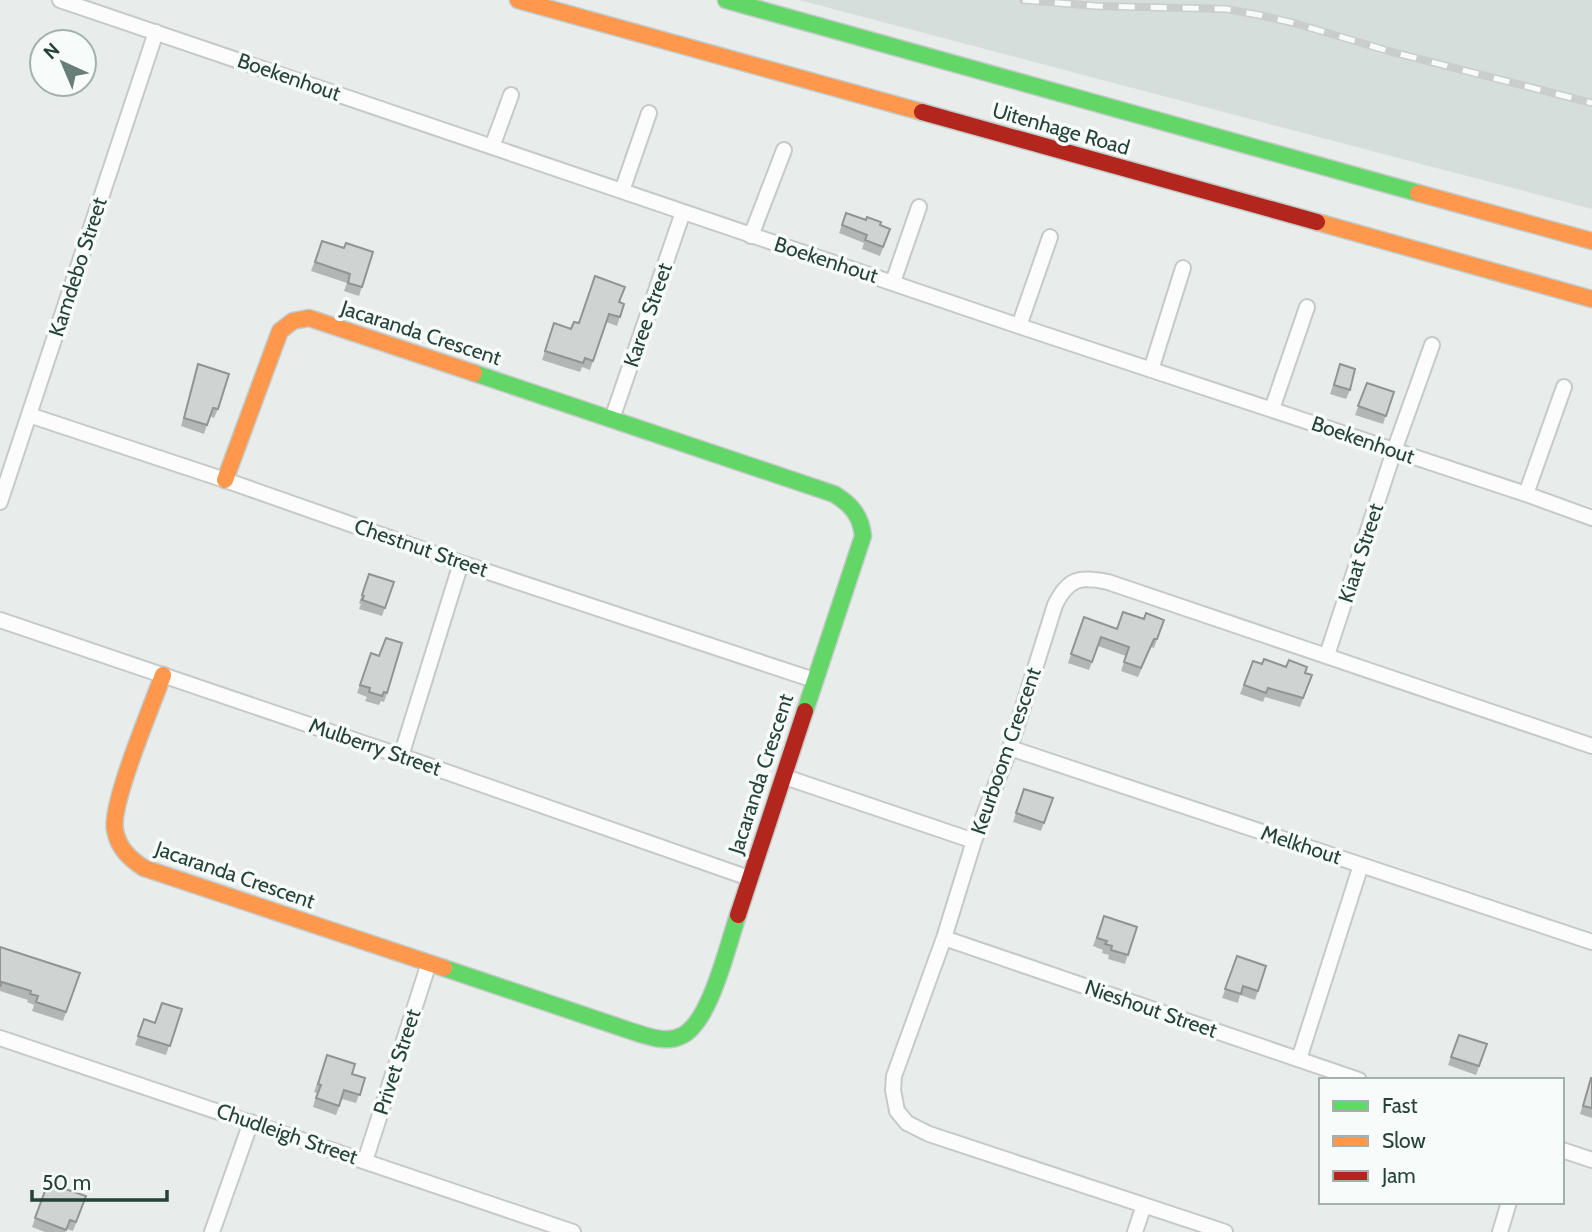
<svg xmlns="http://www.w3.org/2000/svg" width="1592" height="1232" viewBox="0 0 1592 1232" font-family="Cabin,sans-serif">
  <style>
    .built { fill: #d6dedb }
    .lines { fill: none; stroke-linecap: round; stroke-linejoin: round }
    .street-casing { stroke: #c5cac8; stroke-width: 18 }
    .fast-casing { stroke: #c3cbc8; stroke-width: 19 }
    .slow-casing { stroke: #c3cbc8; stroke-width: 19 }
    .jam-casing { stroke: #c3cbc8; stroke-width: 19 }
    .street { stroke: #fcfcfc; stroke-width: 14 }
    .fast { stroke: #63d668; stroke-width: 16 }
    .slow { stroke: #ff974d; stroke-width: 16 }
    .jam { stroke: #b3261e; stroke-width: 16 }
    .rail-casing { stroke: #c9cdcc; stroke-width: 8 }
    .rail { stroke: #f7fbf9; stroke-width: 5; stroke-dasharray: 16; stroke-linecap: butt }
    .wall { fill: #b2b6b5 }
    .building { fill: #cfd4d2; stroke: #919493; stroke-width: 2 }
    .labels { text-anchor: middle; stroke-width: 7; stroke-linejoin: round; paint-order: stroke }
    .street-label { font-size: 21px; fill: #24423a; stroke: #f7fbf9 }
  </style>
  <rect width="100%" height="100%" fill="#e8edeb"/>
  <!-- built -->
  <path class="built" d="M799,0H1592V209Z"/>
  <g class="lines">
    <defs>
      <path id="street" d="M60,0L1019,326L1526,494L1592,518
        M492,147L511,95
        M622,191L649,113
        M751,236L784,150
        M893,282L919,207
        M1019,326L1050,237
        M1151,370L1183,268
        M1272,409L1307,307
        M29,415L225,480L461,563L814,680
        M612,419L683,212
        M1526,494L1564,387
        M0,502L156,32
        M0,620L401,756L749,878
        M1327,655L1394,451L1432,345
        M1010,748L1592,942
        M401,756L461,563
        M785,777L974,841
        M944,938L1359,1080
        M0,1038L573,1232
        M1299,1059L1361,865
        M1562,1150L1592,1160
        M365,1161L429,963
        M212,1232L251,1122
        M1135,1232L1144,1205
        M1225,1232L929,1134L907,1123L897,1111L893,1090L894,1076L944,938L974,841L1010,748L1055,605C1068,578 1080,576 1108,582L1592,746
        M1500,1232L1509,1202"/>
      <path id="fast" d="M726,0L1418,193
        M474,373L834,494C851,504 861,516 863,536L805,711
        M444,968L628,1030C644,1035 665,1044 681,1036C710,1024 728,944 738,915"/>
      <path id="slow" d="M518,0L922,112
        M1418,193L1592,241
        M1317,222L1592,299
        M225,480L280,331L293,321L309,318L474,373
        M163,675C152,706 110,804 115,830C118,848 130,859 144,868L444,968"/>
      <path id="jam" d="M922,112L1317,222
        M738,915L805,711"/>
    </defs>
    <!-- street casing -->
    <use href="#street" class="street-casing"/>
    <!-- fast casing -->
    <use href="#fast" class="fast-casing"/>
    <!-- slow casing -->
    <use href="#slow" class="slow-casing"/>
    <!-- jam casing -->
    <use href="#jam" class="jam-casing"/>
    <!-- street -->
    <use href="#street" class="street"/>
    <!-- fast -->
    <use href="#fast" class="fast"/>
    <!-- slow -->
    <use href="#slow" class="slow"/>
    <!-- jam -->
    <use href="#jam" class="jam"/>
    <defs>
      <path id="rail" d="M1023,0L1095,6L1226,9L1259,15L1294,23L1392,52L1592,103"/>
    </defs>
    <!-- rail casing -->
    <use href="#rail" class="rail-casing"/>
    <!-- rail -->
    <use href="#rail" class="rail"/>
  </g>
  <!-- wall -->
  <path class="wall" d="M846,213L890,229L880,256L862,249L864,243L839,233Z
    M322,241L344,248L373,252L359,296L344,291L347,283L311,271Z
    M619,302L624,304L617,326L606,322L590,370L582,367L580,372L542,360L554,323L571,329L579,323Z
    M198,364L218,409L214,418L210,416L204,434L181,426Z
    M1340,364L1350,390L1346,399L1330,394Z
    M1367,383L1394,392L1383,424L1355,415Z
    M369,574L394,582L382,616L359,609L361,604L359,603Z
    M1084,617L1117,629L1144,619L1164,620L1154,648L1151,647L1138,677L1121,671L1126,656L1098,646L1089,670L1068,663Z
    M371,653L387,693L384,702L381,701L379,705L365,701L367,697L357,693Z
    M1253,661L1262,664L1312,675L1300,707L1265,697L1263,702L1240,694Z
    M1024,789L1053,798L1041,831L1013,822Z
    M1104,916L1137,927L1125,964L1108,959L1109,955L1102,953L1103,950L1093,946Z
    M0,947L80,973L63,1021L32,1011L34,1005L27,1002L28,1000L0,991Z
    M1237,956L1258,991L1255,1000L1240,995L1238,1003L1222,998Z
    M182,1009L166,1055L135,1045L144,1019L155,1023Z
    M1459,1035L1487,1044L1476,1075L1448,1065Z
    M327,1055L352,1074L365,1078L356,1103L342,1099L336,1115L313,1107L317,1093L314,1092Z
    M1591,1078H1592V1118L1580,1114Z
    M48,1183L86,1196L73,1231L67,1229L65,1232H45L32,1227Z"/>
  <!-- building -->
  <path class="building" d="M846,213L866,220L867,217L881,222L880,225L890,229L883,247L865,240L867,235L842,225Z
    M322,241L344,248L346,243L373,252L362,287L348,283L350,274L315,262Z
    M595,276L625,287L619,302L624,304L620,317L609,314L593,361L585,358L583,363L545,351L554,323L571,329L574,322L579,323Z
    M198,364L229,374L218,409L213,408L207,425L184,418Z
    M1340,364L1355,369L1350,390L1334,385Z
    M1367,383L1394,392L1386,416L1358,406Z
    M369,574L394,582L385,608L362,600L364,596L362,595Z
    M1123,612L1144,619L1146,613L1164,620L1157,639H1154L1141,668L1124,662L1129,647L1101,637L1092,662L1071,654L1084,617L1117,629Z
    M386,638L402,643L387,693L384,692L382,696L369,692L370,688L360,685L371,653L379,656Z
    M1264,659L1286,667L1289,660L1307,667L1305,673L1312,675L1303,698L1268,688L1266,693L1244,685L1253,661L1262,664Z
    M1024,789L1053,798L1044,823L1016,813Z
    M1104,916L1137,927L1128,955L1111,950L1112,946L1105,944L1107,941L1097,938Z
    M0,947L80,973L66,1012L36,1002L38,996L30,994L31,991L2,982L0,987Z
    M1237,956L1266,966L1258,991L1243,986L1241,994L1225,989Z
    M162,1003L182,1009L170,1046L138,1036L144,1019L155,1023Z
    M1459,1035L1487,1044L1479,1066L1451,1057Z
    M327,1055L355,1064L352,1074L365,1078L360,1095L344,1090L339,1106L316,1098L321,1085L318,1084Z
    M1591,1078H1592V1108L1583,1106Z
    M48,1183L86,1196L76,1222L70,1220L66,1230L35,1218Z"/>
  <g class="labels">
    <!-- street labels -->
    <g class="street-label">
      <text transform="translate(289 77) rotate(19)" y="7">Boekenhout</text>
      <text transform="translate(1061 129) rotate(16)" y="7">Uitenhage Road</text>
      <text transform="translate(826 260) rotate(18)" y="7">Boekenhout</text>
      <text transform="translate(78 267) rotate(-72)" y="7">Kamdebo Street</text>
      <text transform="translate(648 315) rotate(-71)" y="7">Karee Street</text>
      <text transform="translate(421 333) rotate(18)" y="7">Jacaranda Crescent</text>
      <text transform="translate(1363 440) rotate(19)" y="7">Boekenhout</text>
      <text transform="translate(421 548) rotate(19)" y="7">Chestnut Street</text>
      <text transform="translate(1361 553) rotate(-72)" y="7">Kiaat Street</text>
      <text transform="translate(375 747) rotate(19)" y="7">Mulberry Street</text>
      <text transform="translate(1006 751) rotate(-71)" y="7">Keurboom Crescent</text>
      <text transform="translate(761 774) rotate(-72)" y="7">Jacaranda Crescent</text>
      <text transform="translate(1301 845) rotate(18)" y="7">Melkhout</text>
      <text transform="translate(235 875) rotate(19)" y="7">Jacaranda Crescent</text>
      <text transform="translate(1151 1009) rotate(19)" y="7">Nieshout Street</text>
      <text transform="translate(397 1062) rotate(-72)" y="7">Privet Street</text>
      <text transform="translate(287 1134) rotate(19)" y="7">Chudleigh Street</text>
    </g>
  </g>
  <!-- legend -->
  <rect x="1319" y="1078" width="245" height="126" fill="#f7fbf9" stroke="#a3b1ad" stroke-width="2"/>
  <rect x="1333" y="1101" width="35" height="10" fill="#63d668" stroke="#a3b1ad" stroke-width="2"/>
  <text x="1382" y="1113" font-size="21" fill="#24423a">Fast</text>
  <rect x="1333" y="1136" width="35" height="10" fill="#ff974d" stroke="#a3b1ad" stroke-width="2"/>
  <text x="1382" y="1148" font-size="21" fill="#24423a">Slow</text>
  <rect x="1333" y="1171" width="35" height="10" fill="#b3261e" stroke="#a3b1ad" stroke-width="2"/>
  <text x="1382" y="1183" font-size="21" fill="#24423a">Jam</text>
  <!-- north arrow -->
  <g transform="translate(63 63) rotate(316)"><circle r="33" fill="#f7fbf9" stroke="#a3b1ad" stroke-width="2"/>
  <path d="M0-5L12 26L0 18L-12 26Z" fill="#697e78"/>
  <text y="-10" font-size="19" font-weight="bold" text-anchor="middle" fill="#24423a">N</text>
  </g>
  <!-- scale -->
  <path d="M32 1190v10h135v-10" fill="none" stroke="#24423a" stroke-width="3.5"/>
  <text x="42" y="1190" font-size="21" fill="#24423a" stroke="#f7fbf9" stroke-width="5" paint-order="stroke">50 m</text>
</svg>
